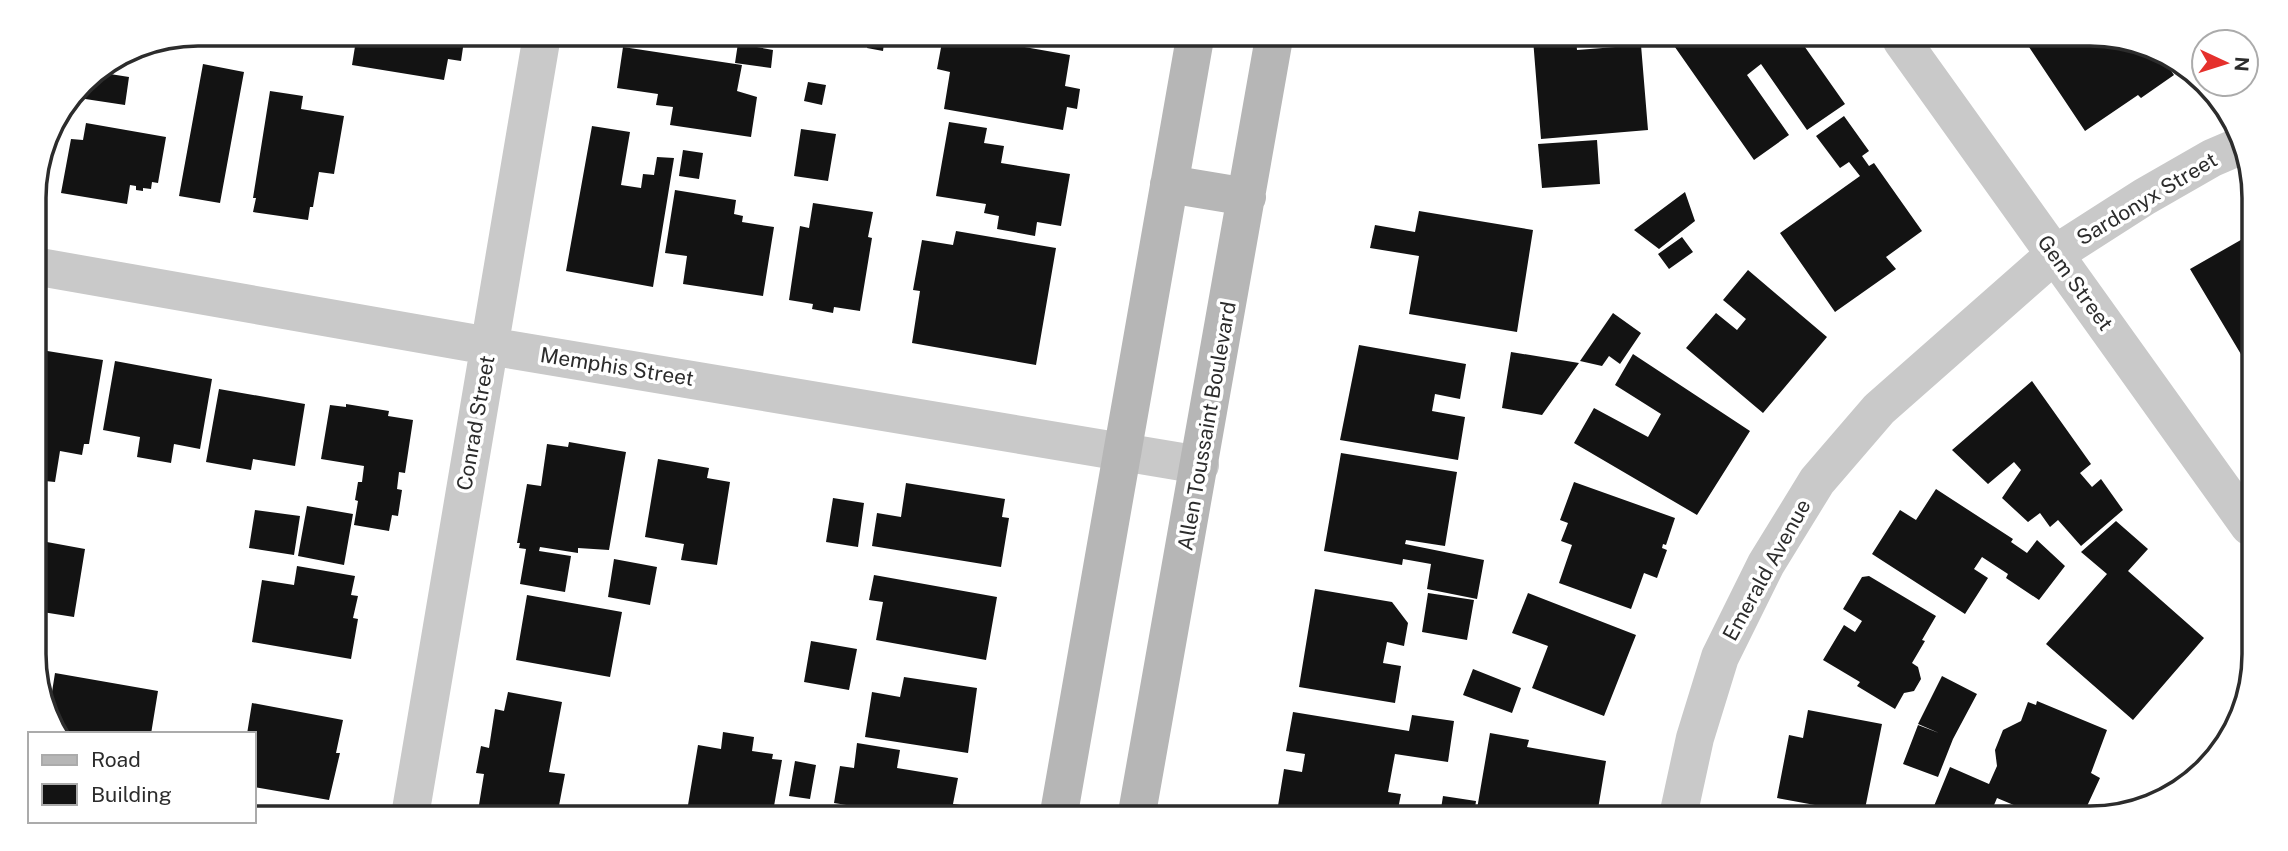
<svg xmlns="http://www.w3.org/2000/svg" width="2288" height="851" viewBox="0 0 2288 851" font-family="'Public Sans',sans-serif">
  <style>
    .building { fill: #131313 }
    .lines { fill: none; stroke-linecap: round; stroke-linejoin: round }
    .minor { stroke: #c9c9c9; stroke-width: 38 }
    .secondary { stroke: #b6b6b6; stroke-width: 38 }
    .labels { text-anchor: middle; stroke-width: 7; stroke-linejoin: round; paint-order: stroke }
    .street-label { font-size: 21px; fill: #2c2c2c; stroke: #fff }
    .rim { fill: none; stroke: #2c2c2c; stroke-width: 3.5 }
  </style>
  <rect width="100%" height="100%" fill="#fff"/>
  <!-- building -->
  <path class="building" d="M357,34H465L461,61L448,59L444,80L352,65Z
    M685,35L752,36L751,46L773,50L771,68L735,63L738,43L734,42V45Z
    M855,36H905L903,46L884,43L883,51L867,48L869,40Z
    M943,37H967L1070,55L1065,86L1080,89L1077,109L1067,107L1063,130L944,109L950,72L937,69Z
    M1533,39H1576L1577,50L1641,45L1648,130L1541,139Z
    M1670,40H1800L1845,104L1807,130L1761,64L1747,75L1789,135L1754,160Z
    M2025,41L2143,42L2158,52L2174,75L2141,98L2138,95L2085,131Z
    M623,47L742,65L737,91L757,97L751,137L670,125L673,107L656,105L658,94L617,88Z
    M112,60L110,74L129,77L125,105L72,97L89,74Z
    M203,64L244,72L220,203L179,196Z
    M808,82L826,85L822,105L804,101Z
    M270,91L303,96L301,109L344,116L334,174L319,172L313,207H310L308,220L253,212L256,198H253Z
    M1844,116L1869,151L1862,156L1869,166L1874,163L1922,231L1886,257L1896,269L1835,312L1780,233L1860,176L1849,162L1840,168L1816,136Z
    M949,122L987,128L984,143L1004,146L1001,163L1070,174L1061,226L1037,222L1035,236L997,229L999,216L984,213L986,204L936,196Z
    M86,123L166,137L158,183L152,182L151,189L143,188V191L136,190V186L130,185L127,204L61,193L71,139L83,140Z
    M592,126L630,132L621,185L641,188L643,174L654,175L657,157L674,158L653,287L566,271Z
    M801,129L836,134L828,181L794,176Z
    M1597,140L1600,184L1542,188L1538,144Z
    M683,150L703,153L699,179L679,176Z
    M675,190L736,200L734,214L743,216L742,222L774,227L763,296L683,284L687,256L665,253Z
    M1685,192L1695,221L1659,249L1634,230Z
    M813,203L873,212L868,237L872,238L860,311L834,307L833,313L812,309L813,304L789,300L800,226L809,228Z
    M1419,211L1533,230L1517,332L1409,314L1419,256L1370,248L1375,225L1415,232Z
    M956,231L1056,248L1036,365L912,343L920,291L913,290L922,240L953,245Z
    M2253,233L2251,364L2248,366L2190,269Z
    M1682,237L1693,252L1669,269L1658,254Z
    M1748,270L1827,337L1763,413L1686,348L1716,313L1737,330L1746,319L1723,300Z
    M1613,313L1641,333L1620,364L1609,356L1602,366L1580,361Z
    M1359,345L1466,364L1460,399L1435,394L1432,411L1465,417L1458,460L1340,440Z
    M35,349L103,360L89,444H84L82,455L60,451L55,482L35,480Z
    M1511,352L1579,363L1542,415L1502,408Z
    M1633,354L1750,431L1697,515L1574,443L1594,408L1648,437L1661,414L1615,385Z
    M115,361L212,379L200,449L174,444L171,463L137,457L140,437L103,430Z
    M2032,381L2091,464L2080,473L2092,487L2101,479L2123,510L2081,546L2058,520L2050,527L2040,513L2028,522L2002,498L2021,470L2014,462L1988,484L1952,450Z
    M219,389L305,404L295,466L253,459L251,470L206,462Z
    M346,404L389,411L388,416L413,420L405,473L399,472L397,489L402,490L398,516L392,515L389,531L354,525L358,501L355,500L358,482H362L364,466L321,459L330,405L346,407Z
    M569,442L626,452L609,550L578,548V553L540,547L539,551L571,556L565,592L520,584L526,549L519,548L520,543H517L527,484L541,486L547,444L568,447Z
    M1341,453L1457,472L1445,546L1406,540L1405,544L1484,560L1477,599L1427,589L1431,564L1403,559L1402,565L1324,551Z
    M658,459L709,468L707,478L730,482L717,565L681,560L684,544L645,537Z
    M1574,482L1675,518L1666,545L1663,544L1662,548L1667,550L1657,578L1644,573L1631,609L1559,583L1572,545L1561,541L1568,523L1560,520Z
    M906,483L1005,499L1002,517L1009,518L1001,567L872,546L877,513L901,517Z
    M1936,489L2013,539L2011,542L2027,553L2037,540L2065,566L2039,600L2006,578L2008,574L1982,557L1974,569L1988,578L1965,614L1872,554L1900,510L1916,520Z
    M833,498L864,503L858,547L826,542Z
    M307,506L353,514L344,565L298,556Z
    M255,510L300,516L294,555L249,548Z
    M2116,521L2148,549L2128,571L2204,638L2133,720L2046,644L2107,574L2081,552Z
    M36,540L85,549L74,617L36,611Z
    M614,559L657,567L650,605L608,597Z
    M297,566L355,576L351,595L358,596L353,618L358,619L351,659L252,642L262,580L294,585Z
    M874,575L997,597L986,660L876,640L883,602L869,600Z
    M1869,576L1936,616L1922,640L1925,641L1912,663L1918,667L1921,679L1914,691L1904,693L1895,709L1857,686L1860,682L1823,660L1844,625L1855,632L1862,621L1843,609L1862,577Z
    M1315,589L1392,602L1408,623L1404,646L1387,642L1383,663L1401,666L1395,703L1299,687Z
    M1428,593L1474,600L1467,640L1422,632Z
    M1528,593L1636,635L1604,716L1532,688L1548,646L1512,633Z
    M527,595L622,612L610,677L516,660Z
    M811,641L857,649L849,690L804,682Z
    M1473,669L1521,688L1512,713L1463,695Z
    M55,673L158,691L151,734H60L49,711Z
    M1942,676L1977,694L1953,739L1938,777L1903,764L1918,725L1939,733L1918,724Z
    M904,677L977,688L968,753L865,737L872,692L900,697Z
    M508,692L562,702L549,772L565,774L558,811H478L484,774L476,773L481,746L489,748L495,709L504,711Z
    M2037,701L2107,730L2091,773L2100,778L2082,817H2025L2028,811L1997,798L1989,817H1944L1946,812L1934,806L1950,767L1989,784L1997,766L1995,750L2003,730L2021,721L2028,702L2036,705Z
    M252,703L343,720L336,753H340L329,800L254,787V734H247Z
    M1808,710L1882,724L1864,814L1777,798L1789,735L1803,738Z
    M1293,712L1409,731L1412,715L1454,721L1448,762L1395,754L1388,792L1401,794L1397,814H1290L1277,812L1284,769L1302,772L1305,754L1286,751Z
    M723,732L754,737L752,751L773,754L772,759L782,760L773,812L687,811L698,745L721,749Z
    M1490,733L1529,740L1527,747L1606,761L1597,815H1476Z
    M857,743L900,750L897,768L958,778L953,804L961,805L960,813L871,812V809L834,803L840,766L854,768Z
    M795,761L816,765L810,799L789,796Z
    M1443,796L1476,801L1474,815H1440Z"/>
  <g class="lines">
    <!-- minor -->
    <path class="minor" d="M1902,41L2249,526
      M34,266L489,346L1200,465
      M411,810L542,35
      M1678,816L1695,738L1720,657L1766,564L1817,481L1879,409L2055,254L2144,197L2212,158L2240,146"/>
    <!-- secondary -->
    <path class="secondary" d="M1169,184L1247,197
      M1059,813L1195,38
      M1137,813L1274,38"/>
  </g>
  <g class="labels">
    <!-- street labels -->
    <g class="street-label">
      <text transform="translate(2147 199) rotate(-31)" y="7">Sardonyx Street</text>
      <text transform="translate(2075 283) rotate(54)" y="7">Gem Street</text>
      <text transform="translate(617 367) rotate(9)" y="7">Memphis Street</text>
      <text transform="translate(476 423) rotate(-80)" y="7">Conrad Street</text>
      <text transform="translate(1207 426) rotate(-80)" y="7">Allen Toussaint Boulevard</text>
      <text transform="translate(1767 570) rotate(-61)" y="7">Emerald Avenue</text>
    </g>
  </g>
  <!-- crop -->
  <path d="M0 0H2288V851H0ZM198 46H2090A152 152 0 0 1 2242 198V654A152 152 0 0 1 2090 806H198A152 152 0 0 1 46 654V198A152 152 0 0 1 198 46Z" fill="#fff" fill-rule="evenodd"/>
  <path class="rim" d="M198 46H2090A152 152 0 0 1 2242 198V654A152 152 0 0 1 2090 806H198A152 152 0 0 1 46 654V198A152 152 0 0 1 198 46Z"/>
  <!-- legend -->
  <rect x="28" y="732" width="228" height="91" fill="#ffffff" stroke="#ababab" stroke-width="2"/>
  <rect x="42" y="755" width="35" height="10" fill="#b6b6b6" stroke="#ababab" stroke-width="2"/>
  <text x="91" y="767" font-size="21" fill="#2c2c2c">Road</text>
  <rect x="42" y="784" width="35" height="21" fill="#131313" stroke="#ababab" stroke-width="2"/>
  <text x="91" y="802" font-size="21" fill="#2c2c2c">Building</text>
  <!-- north arrow -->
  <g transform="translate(2225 63) rotate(94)"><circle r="33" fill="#ffffff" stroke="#ababab" stroke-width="2"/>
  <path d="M0-5L12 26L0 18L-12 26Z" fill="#e5302c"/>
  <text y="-10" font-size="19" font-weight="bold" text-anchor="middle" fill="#2c2c2c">N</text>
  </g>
</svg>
